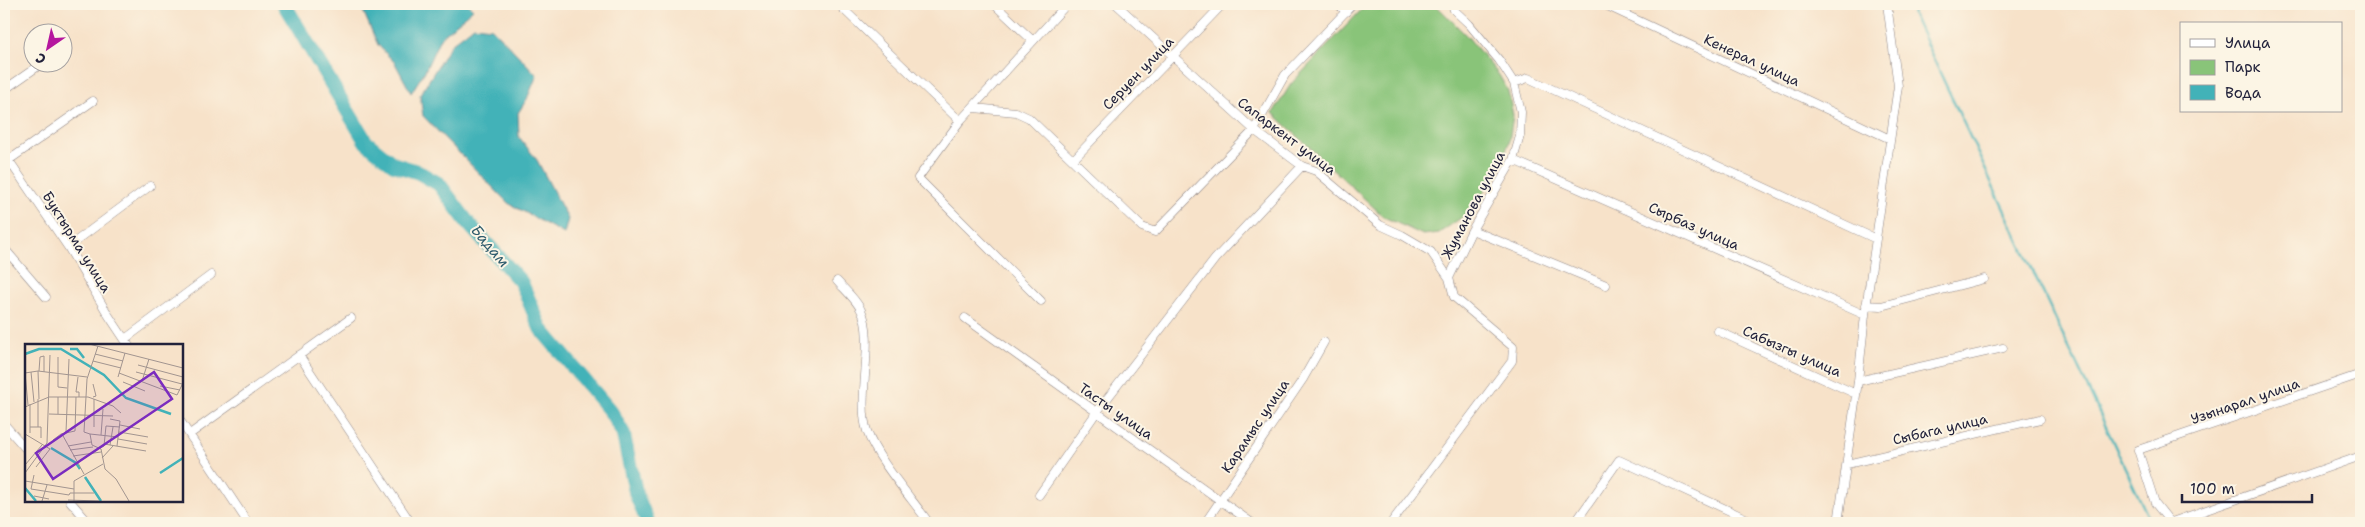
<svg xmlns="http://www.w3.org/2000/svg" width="2365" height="527" viewBox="0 0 2365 527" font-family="'Shantell Sans',sans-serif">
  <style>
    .green { fill: #89c479; stroke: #56735a }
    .water { fill: #42b2b8; stroke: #326a7a }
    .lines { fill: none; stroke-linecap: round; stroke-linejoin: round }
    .stream { stroke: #42b2b8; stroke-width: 2.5 }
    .river { stroke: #42b2b8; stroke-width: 15 }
    .minor-casing { stroke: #8c8282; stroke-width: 9 }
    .minor { stroke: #fff; stroke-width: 8 }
    .labels { text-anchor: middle; stroke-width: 4; stroke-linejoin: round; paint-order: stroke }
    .street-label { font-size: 14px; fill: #22223b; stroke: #fcf5e5 }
    .water-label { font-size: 15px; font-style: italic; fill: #2f5c6d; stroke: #fcf5e5 }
    .inset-river { fill: none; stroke: #42b2b8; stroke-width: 2.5 }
    .inset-road { fill: none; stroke: #a29590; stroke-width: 1 }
    .view { fill: #7b2cbf; fill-opacity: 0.15; stroke: #7b2cbf; stroke-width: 2.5 }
    .inset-edge { fill: none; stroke: #22223b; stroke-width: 2.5 }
  </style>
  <rect width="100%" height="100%" fill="#fcf5e5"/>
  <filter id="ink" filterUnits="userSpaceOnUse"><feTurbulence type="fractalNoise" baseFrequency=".02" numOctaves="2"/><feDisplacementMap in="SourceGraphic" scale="10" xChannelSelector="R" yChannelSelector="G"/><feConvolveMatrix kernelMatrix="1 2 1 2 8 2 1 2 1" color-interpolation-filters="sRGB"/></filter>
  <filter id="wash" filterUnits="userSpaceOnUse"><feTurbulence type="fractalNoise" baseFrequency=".0096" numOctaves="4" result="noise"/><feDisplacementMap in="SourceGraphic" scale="20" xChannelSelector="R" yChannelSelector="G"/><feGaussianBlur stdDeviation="1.12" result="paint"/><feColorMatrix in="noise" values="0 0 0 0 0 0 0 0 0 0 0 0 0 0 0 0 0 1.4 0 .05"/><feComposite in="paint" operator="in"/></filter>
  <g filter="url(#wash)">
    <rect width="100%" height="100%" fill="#f7e2c9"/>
    <!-- green -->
    <path class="green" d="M1367,4H1435L1467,36L1499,75L1508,91L1513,115L1509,142L1502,163L1474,209L1439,233L1423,235L1384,217L1273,113L1291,84Z"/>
    <!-- water -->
    <path class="water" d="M360,4H468L473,9L440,38L425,71L411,93L395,63L378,45Z
      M474,26L492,28L537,75L527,99L518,113L519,137L537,160L568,219L564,234L508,203L423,116L420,95L451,44Z"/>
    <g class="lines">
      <!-- stream -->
      <path class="stream" d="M1911,4L1913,15L2151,523"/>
      <!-- river -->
      <path class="river" d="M284,4L366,142L393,164L418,172L439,184L468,223L521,282L541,329L611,412L623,433L636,494L648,523"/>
    </g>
  </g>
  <g filter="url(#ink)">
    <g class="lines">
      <defs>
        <path id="minor" d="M838,4L960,121
          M994,4L1033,41
          M1116,4L1254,130L1302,166L1316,171L1380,225L1402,235L1431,252L1449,278
          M1338,4L1346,12
          M1603,4L1890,139
          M62,50L63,49
          M1514,83L1528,78L1876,239
          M4,90L44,62
          M974,108L1016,112L1029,118L1142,227L1155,232L1254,130L1285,75L1353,4
          M4,153L68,247L109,316L129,346
          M9,160L93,101
          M1073,160L1223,4
          M1513,160L1865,315
          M1472,230L1606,285
          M68,247L150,186
          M4,248L46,297
          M837,281C844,289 856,299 861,310C876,339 856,398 867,431C876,458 912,499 929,523
          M1041,301L918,178L960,121L1067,4
          M1866,305L1881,306L1984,279
          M965,318L1252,523
          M1718,331L1856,394
          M125,339L211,275
          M299,355L411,523
          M1858,381L2003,348
          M181,422L248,523
          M4,424L26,449
          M190,434L351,318
          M1847,464L2040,419
          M1039,495L1096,413L1215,259L1302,166
          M70,501L89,523
          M1205,523L1303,379L1324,342
          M1391,523L1512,361L1513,347L1454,297L1449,278L1472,230L1513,160L1520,136L1521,112L1514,83L1499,60L1469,24L1454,10L1452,4
          M1575,523L1619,460L1756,523
          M1838,523L1858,381L1865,315L1898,86L1887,4
          M2169,523L2361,456
          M2171,523L2155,503L2138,450L2361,374"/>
      </defs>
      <!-- minor casing -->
      <use href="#minor" class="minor-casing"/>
      <!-- minor -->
      <use href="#minor" class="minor"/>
    </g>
  </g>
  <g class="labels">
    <!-- street labels -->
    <g class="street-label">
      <text transform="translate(1752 60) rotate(25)" y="5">Кенерал улица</text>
      <text transform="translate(1138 73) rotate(-46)" y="5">Серуен улица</text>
      <text transform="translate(1287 136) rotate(37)" y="5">Сапаркент улица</text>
      <text transform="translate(1473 205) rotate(-62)" y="5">Жуманова улица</text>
      <text transform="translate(1694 226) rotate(24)" y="5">Сырбаз улица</text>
      <text transform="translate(77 242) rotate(58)" y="5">Буктырма улица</text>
      <text transform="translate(1792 351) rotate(24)" y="5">Сабызгы улица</text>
      <text transform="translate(2245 401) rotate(-19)" y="5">Узынарал улица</text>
      <text transform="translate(1116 411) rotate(35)" y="5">Тасты улица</text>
      <text transform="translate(1255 426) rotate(-56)" y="5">Карамыс улица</text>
      <text transform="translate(1940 429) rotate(-13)" y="5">Сыбага улица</text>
    </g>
    <!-- water labels -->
    <g class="water-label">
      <text transform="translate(490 246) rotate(50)" y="5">Бадам</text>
    </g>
  </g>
  <!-- overview -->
  <g transform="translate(25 344)">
    <rect width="158" height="158" fill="#f7e2c9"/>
    <path class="inset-river" d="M45,5H52L59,14M0,10L14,5H36L79,31L101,54L146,70M26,104L51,119L55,125M135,129L158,114M60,133L76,157M0,144L11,157"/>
    <path class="inset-road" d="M64,0L158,24M73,2L62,35L59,88L65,90L67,101L76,105L80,125L91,135L104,157M70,10L98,17M33,13V43L42,44M68,17L96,24M113,21L158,33M13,27L14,55M14,27L15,13L19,12M6,28L9,58M19,28V12M111,28L157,40M0,29L13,27L62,33M0,29L3,61M94,29L152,51L158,39M53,33L51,48H54V53M93,33L100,9M117,37L124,15M98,38L120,47M68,40L71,52L68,53M135,42L155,46M69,55V83M0,63L24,53H63L88,62L96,69M24,70L88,72M33,70V53M85,75L95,77L92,102M95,81L115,85M5,83H16V94M13,83V55M41,88L44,15M94,88L123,93M5,89V60M0,90L25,105L11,123M37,90L59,130M65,90L93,93M76,91L78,65M93,95L122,100M28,96L36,90L50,87L51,53M79,100L121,107M85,101L88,83M43,102L66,98M75,104L79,102L81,82L95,83M45,106L68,103M48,112L76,108M77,114L88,102M0,121L17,101M0,129L22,99L25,11M9,131L6,145L44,151L45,149H69M0,137L49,145M9,152L24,155M43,156L74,157M17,157L22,141M49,157V137L78,120"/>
    <path class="view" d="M129,28L147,55L28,135L11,109Z"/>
    <rect width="158" height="158" class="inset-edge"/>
  </g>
  <!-- margin -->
  <rect width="2365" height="527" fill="none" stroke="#fcf5e5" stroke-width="20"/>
  <!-- legend -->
  <rect x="2180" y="22" width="162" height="90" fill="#fcf5e5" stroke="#a5a1a1"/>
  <rect x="2190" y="39" width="25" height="8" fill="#ffffff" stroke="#a5a1a1"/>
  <text x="2225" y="48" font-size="15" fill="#22223b">Улица</text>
  <rect x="2190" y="60" width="25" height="15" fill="#89c479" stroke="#a5a1a1"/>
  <text x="2225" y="72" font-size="15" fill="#22223b">Парк</text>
  <rect x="2190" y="85" width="25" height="15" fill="#42b2b8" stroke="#a5a1a1"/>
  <text x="2225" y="98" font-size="15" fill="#22223b">Вода</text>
  <!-- north arrow -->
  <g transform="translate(48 48) rotate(214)"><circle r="24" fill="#fcf5e5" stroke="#a5a1a1"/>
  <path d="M0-4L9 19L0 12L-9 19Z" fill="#b5179e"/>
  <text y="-8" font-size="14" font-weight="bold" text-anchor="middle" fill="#22223b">С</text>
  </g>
  <!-- scale -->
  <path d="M2182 494v8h130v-8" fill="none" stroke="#22223b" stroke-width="2.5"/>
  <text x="2190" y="494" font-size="15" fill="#22223b" stroke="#fcf5e5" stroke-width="4" paint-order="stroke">100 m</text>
</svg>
